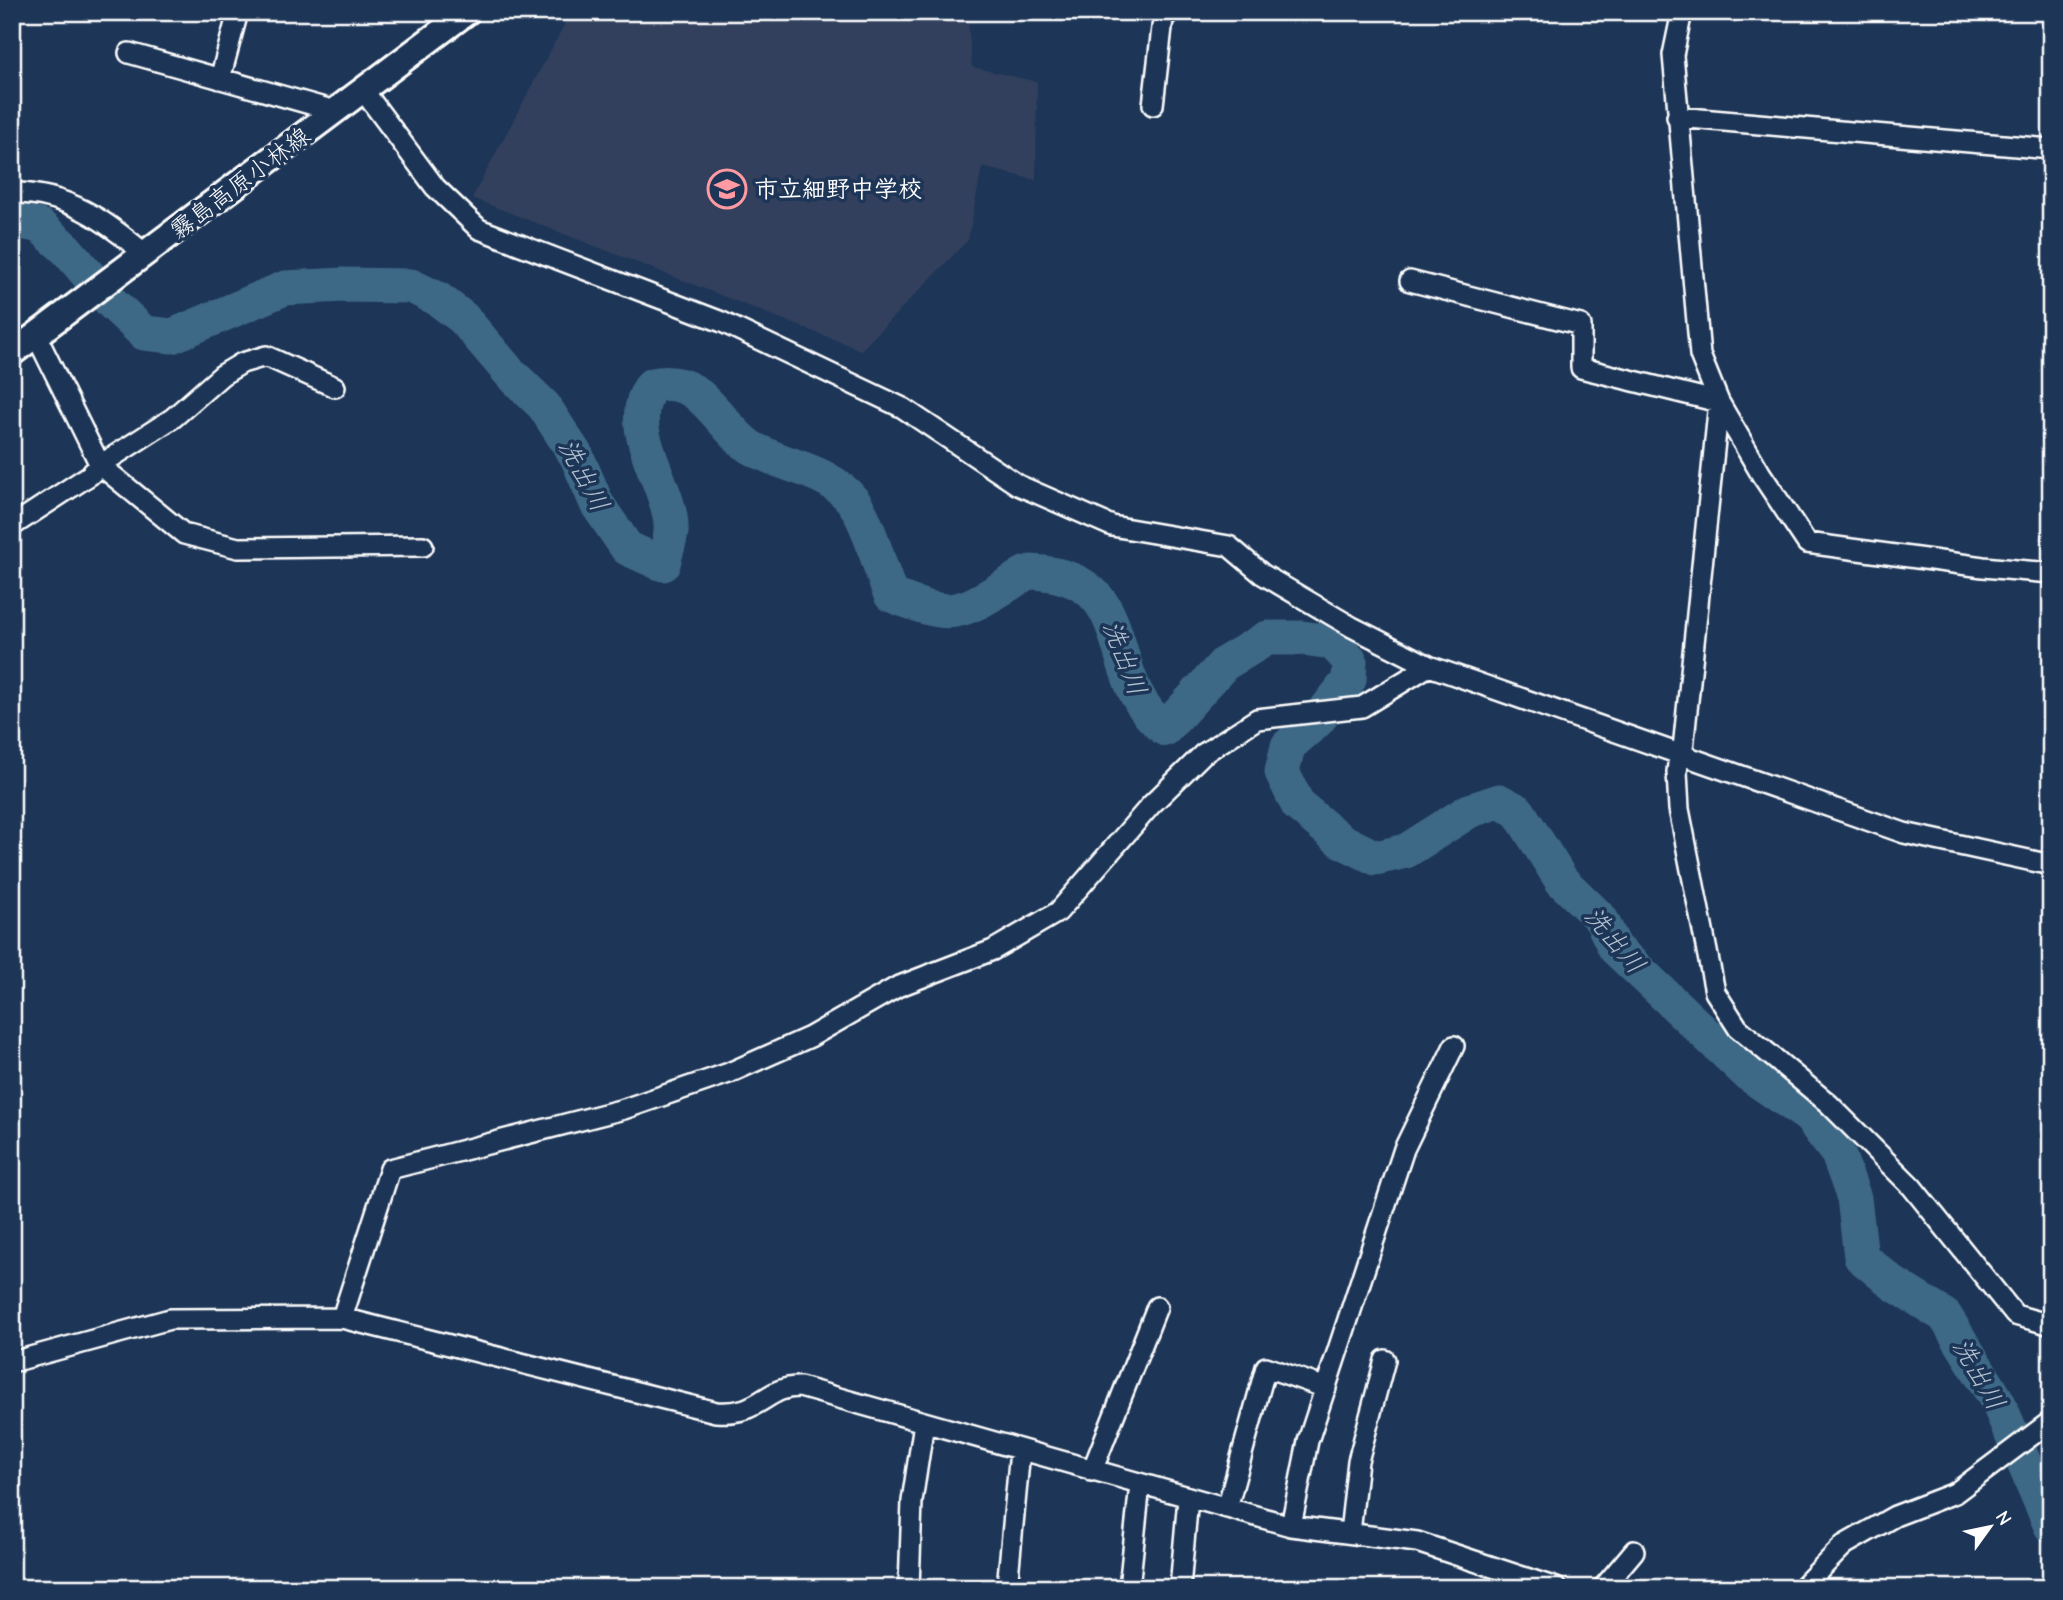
<svg xmlns="http://www.w3.org/2000/svg" width="2063" height="1600" viewBox="0 0 2063 1600" font-family="'Comic Neue','Klee One',sans-serif">
  <style>
    .built { fill: #31415d }
    .lines { fill: none; stroke-linecap: round; stroke-linejoin: round }
    .river { stroke: #3e6786; stroke-width: 35 }
    .minor-casing { stroke: #fff; stroke-width: 24 }
    .major-casing { stroke: #fff; stroke-width: 30 }
    .minor { stroke: #1d3557; stroke-width: 19 }
    .major { stroke: #1d3557; stroke-width: 24 }
    .labels { text-anchor: middle; stroke-width: 7; stroke-linejoin: round; paint-order: stroke }
    .street-label { font-size: 24px; fill: #fff; stroke: #1d3557 }
    .poi-label { font-size: 24px; font-weight: bold; fill: #fff; stroke: #1d3557; text-anchor: start }
    .water-label { font-size: 26px; font-style: italic; fill: #b2c2cf; stroke: #1d3557 }
  </style>
  <rect width="100%" height="100%" fill="#1d3557"/>
  <filter id="ink" filterUnits="userSpaceOnUse"><feTurbulence type="fractalNoise" baseFrequency=".0143" numOctaves="2"/><feDisplacementMap in="SourceGraphic" scale="14" xChannelSelector="R" yChannelSelector="G"/><feConvolveMatrix kernelMatrix="1 2 1 2 8 2 1 2 1" color-interpolation-filters="sRGB"/></filter>
  <g filter="url(#ink)">
    <!-- built -->
    <path class="built" d="M571,12H967L972,67L1037,82L1036,180L982,167L968,240L861,350L472,198Z"/>
    <g class="lines">
      <!-- river -->
      <path class="river" d="M12,220L40,226L66,249L112,303L144,333L172,336L285,288L344,285L411,286L438,299L463,318L509,372L544,406L577,457L597,504L627,548L660,563L663,564C665,553 670,542 671,532C674,488 619,429 652,385C666,382 680,383 693,391C715,406 729,433 750,447C784,467 828,469 853,501C870,524 879,568 891,595C951,618 955,617 1009,584C1016,580 1024,572 1032,572C1144,577 1097,676 1165,729L1224,664L1267,638H1302L1332,642L1350,661L1349,680L1317,721L1288,746L1282,772L1298,805L1340,840L1376,858L1406,851L1469,811L1499,801L1518,811L1562,881L1601,919L1615,948L1747,1073L1809,1116L1838,1154L1854,1198L1861,1257L1894,1284L1945,1316L1998,1402L2051,1526"/>
      <defs>
        <path id="minor" d="M1682,12L1673,55L1700,355L1719,402L1761,474L1807,543L1983,567L2051,573
          M129,53L335,111
          M220,79L238,12
          M363,90L435,187L479,229L722,322L903,408L1018,485L1112,526L1229,546L1262,574L1352,627L1429,666
          M1153,105L1163,19L1170,12
          M1677,117L2051,149
          M12,193C66,192 106,221 145,254
          M1410,281L1581,325V368L1719,402
          M335,387L266,356L242,363L222,375L173,418L100,465L184,534L238,548L423,546
          M1719,402L1683,749L1679,756L1677,772L1679,809L1715,992L1738,1028L1829,1104L1912,1187L2015,1315L2051,1325
          M12,526L90,475L100,465L36,335
          M342,1318L390,1169L624,1109L729,1073L810,1037L897,987L993,950L1058,912L1151,805L1203,754L1257,719L1362,707L1429,666L1904,833L2051,865
          M12,1362L170,1319L342,1318L716,1412C761,1416 765,1386 800,1387L1291,1526L1417,1542L1556,1588
          M1092,1471L1157,1307
          M1227,1508L1266,1367L1326,1388
          M1291,1526L1308,1441L1404,1149L1454,1046
          M1350,1533L1358,1461L1385,1360
          M909,1588L912,1501L924,1423
          M1007,1588L1020,1451
          M1129,1588L1140,1484
          M1180,1588L1188,1498
          M1603,1588L1634,1551
          M1802,1588L1844,1545L1895,1516L1955,1493L2051,1421"/>
        <path id="major" d="M12,353L467,12"/>
      </defs>
      <!-- minor casing -->
      <use href="#minor" class="minor-casing"/>
      <!-- major casing -->
      <use href="#major" class="major-casing"/>
      <!-- minor -->
      <use href="#minor" class="minor"/>
      <!-- major -->
      <use href="#major" class="major"/>
    </g>
  </g>
  <!-- icons -->
  <defs>
    <symbol id="school-ring" viewBox="-11 -11 22 22"><circle r="9.5" fill="#1d3557" stroke="#ff9aa2" stroke-width="1.5"/><path d="M0-5L7-2L0 1L-7-2ZM-4 1L0 2.5L4 1V4Q0 6-4 4Z" fill="#ff9aa2"/></symbol>
  </defs>
  <g fill-rule="evenodd">
    <use href="#school-ring" x="705" y="167" width="44" height="44"/>
  </g>
  <g class="labels">
    <!-- street labels -->
    <g class="street-label">
      <text transform="translate(240 183) rotate(-37)" y="8">霧島高原小林線</text>
    </g>
    <!-- poi labels -->
    <g class="poi-label">
      <text x="754" y="197">市立細野中学校</text>
    </g>
    <!-- water labels -->
    <g class="water-label">
      <text transform="translate(584 475) rotate(62)" y="9">洗出川</text>
      <text transform="translate(1125 658) rotate(69)" y="9">洗出川</text>
      <text transform="translate(1615 940) rotate(50)" y="9">洗出川</text>
      <text transform="translate(1979 1374) rotate(60)" y="9">洗出川</text>
    </g>
  </g>
  <!-- margin -->
  <rect width="2063" height="1600" fill="none" stroke="#1d3557" stroke-width="42"/>
  <rect x="21" y="21" width="2021" height="1558" fill="none" stroke="#fff" stroke-width="2.5" filter="url(#ink)"/>
  <!-- north arrow -->
  <g transform="translate(1990 1527) rotate(57)" stroke="#1d3557" stroke-width="5" paint-order="stroke">
  <path d="M0-5L12 26L0 18L-12 26Z" fill="#ffffff"/>
  <text y="-10" font-size="19" font-weight="bold" text-anchor="middle" fill="#ffffff">N</text>
  </g>
</svg>
